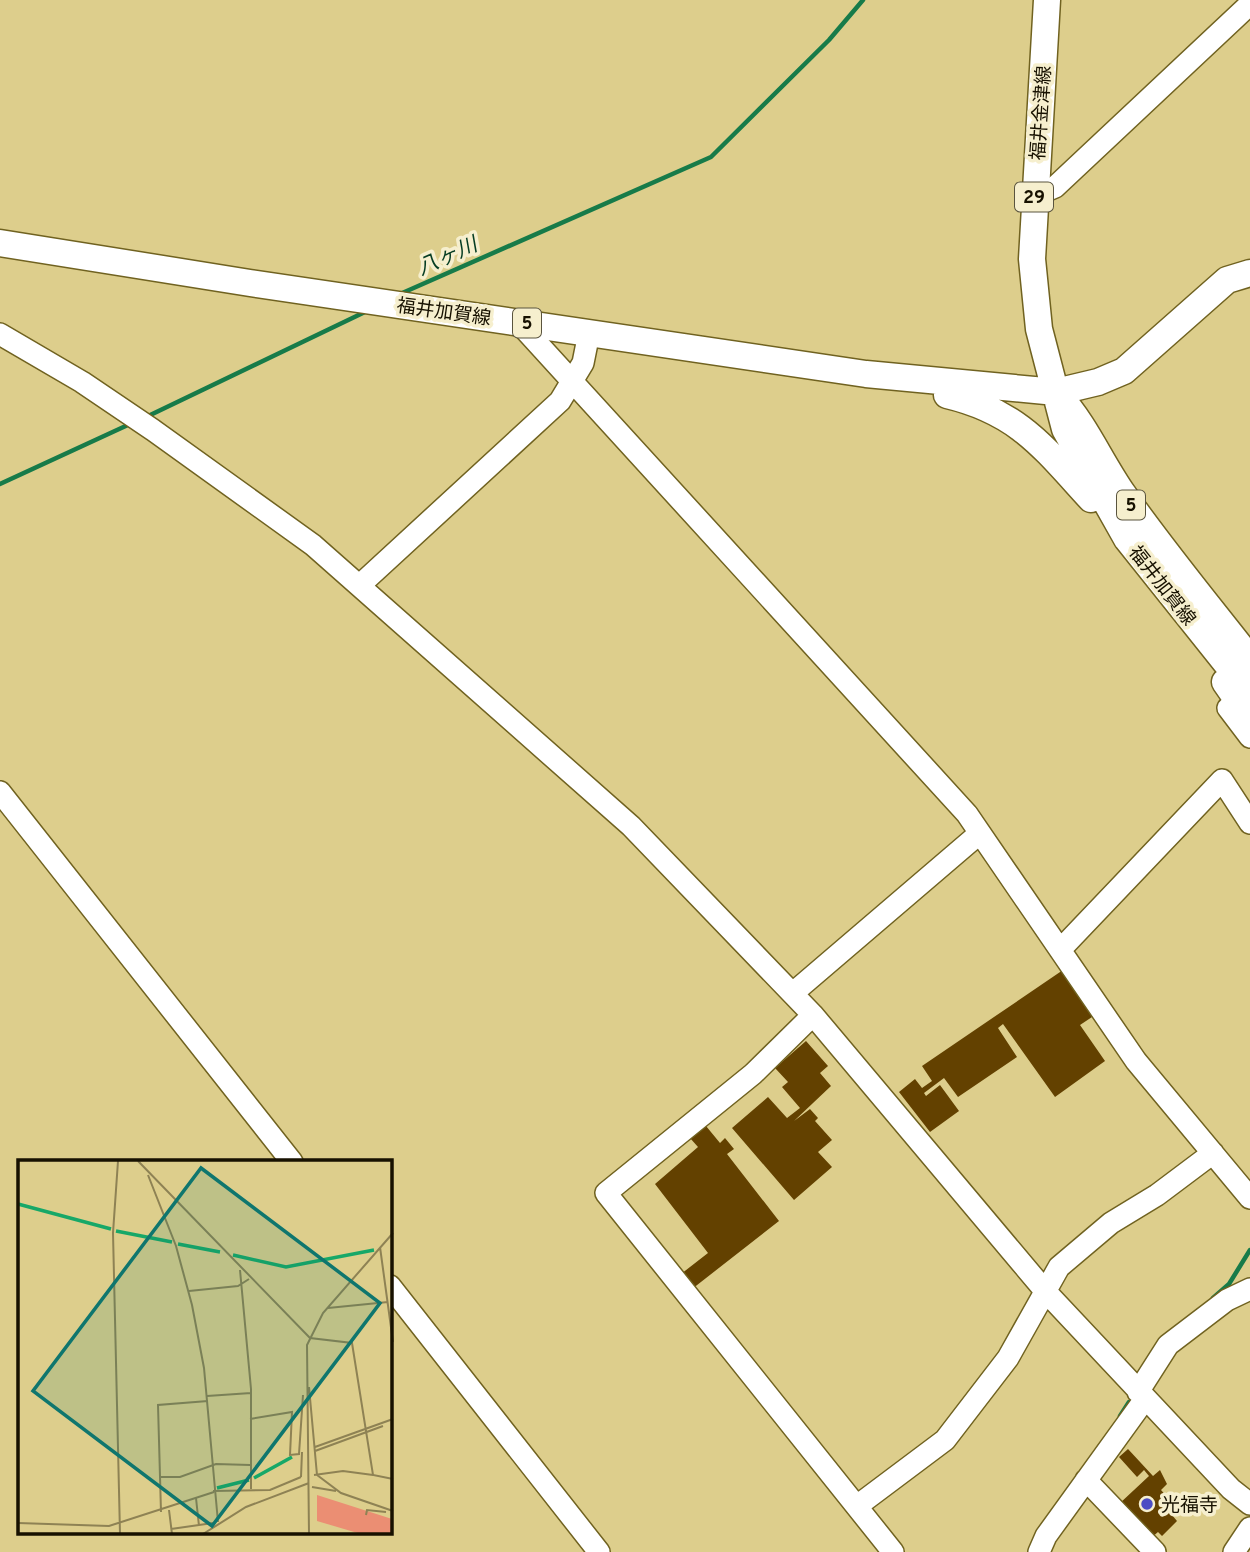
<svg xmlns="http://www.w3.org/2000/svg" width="1250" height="1552" viewBox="0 0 1250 1552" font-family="Overpass,'Noto Sans JP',sans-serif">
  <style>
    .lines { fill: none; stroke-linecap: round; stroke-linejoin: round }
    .stream { stroke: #177b49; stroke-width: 4.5 }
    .building { fill: #634100 }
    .minor-casing { stroke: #706220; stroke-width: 24 }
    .major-casing { stroke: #706220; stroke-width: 29 }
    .minor { stroke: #fff; stroke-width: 21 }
    .major { stroke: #fff; stroke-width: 26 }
    .poi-dot { fill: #4c4dc4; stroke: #f6efce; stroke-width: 2.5 }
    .labels { text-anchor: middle; stroke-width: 7; stroke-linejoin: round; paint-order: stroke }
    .shield { fill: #f6efce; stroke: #5a543e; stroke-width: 2 }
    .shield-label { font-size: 18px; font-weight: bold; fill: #171100 }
    .street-label { font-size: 19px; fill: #171100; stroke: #f6efce }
    .poi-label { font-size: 19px; fill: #171100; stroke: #f6efce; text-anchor: start }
    .water-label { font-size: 21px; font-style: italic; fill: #063d23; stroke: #f6efce }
    .inset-river { fill: none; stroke: #17a868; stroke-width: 3.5 }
    .inset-road { fill: none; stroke: #8e8254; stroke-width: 2 }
    .view { fill: #0f766e; fill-opacity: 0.15; stroke: #0f766e; stroke-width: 3.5 }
    .inset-edge { fill: none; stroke: #171100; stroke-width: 3.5 }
  </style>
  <rect width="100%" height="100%" fill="#ddce8c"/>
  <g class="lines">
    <!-- stream -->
    <path class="stream" d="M400,294L711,157L829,40L863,0
      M144,418L367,311
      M0,484L130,424
      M1213,1298L1229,1284L1250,1250
      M1120,1416L1129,1402"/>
  </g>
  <!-- building -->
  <path class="building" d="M1063,970L1095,1015L1080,1025L1105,1061L1055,1097L1003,1024L998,1028L1017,1057L958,1097L944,1078L924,1093L926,1096L940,1085L959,1111L930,1132L899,1092L915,1079L922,1088L932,1081L922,1066Z
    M806,1041L828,1066L820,1073L831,1086L794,1121L810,1109L818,1118L815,1121L832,1140L818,1152L832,1167L794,1200L732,1128L768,1097L787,1118L800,1108L782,1087L788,1082L775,1068Z
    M706,1126L720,1143L725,1138L734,1149L727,1154L779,1221L692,1289L681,1274L708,1253L655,1184L698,1147L690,1138Z
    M1128,1449L1153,1476L1160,1470L1167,1484L1161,1490L1169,1499L1174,1493L1180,1499L1174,1504L1179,1509L1172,1515L1177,1521L1162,1536L1158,1532L1151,1538L1119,1504L1149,1476L1144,1470L1137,1477L1119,1457Z"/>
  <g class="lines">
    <defs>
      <path id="minor" d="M1034,196L1055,187L1250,4
        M518,322L967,814L1136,1061L1250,1198
        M0,334L82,382L153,430L313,545L631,826L813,1015L1046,1292L1231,1489L1250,1504
        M360,585L560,401L583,363L589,333
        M1228,708L1250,737
        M0,792L292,1162
        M1060,950L1222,780L1250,823
        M793,993L980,833
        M813,1015L753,1074L606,1193L893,1552
        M390,1286L599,1552
        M1138,1392L1168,1345L1227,1300L1250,1289
        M1086,1480L1155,1552
        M857,1506L945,1440L1008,1358L1059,1267L1111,1223L1157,1195L1213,1153
        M1039,1552L1046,1536L1145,1399
        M1234,1552L1250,1528"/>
      <path id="major" d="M1047,0L1032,259L1039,329L1065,429L1127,539L1250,693
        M0,243L250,283L866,374L1056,392L1098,382L1124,371L1227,280L1250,273
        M947,395C1019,412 1044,448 1091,499
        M1059,396C1086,426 1100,461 1123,494C1163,551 1207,604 1250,659
        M1225,682L1250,718"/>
    </defs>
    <!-- minor casing -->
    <use href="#minor" class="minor-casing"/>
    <!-- major casing -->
    <use href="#major" class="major-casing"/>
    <!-- minor -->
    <use href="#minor" class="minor"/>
    <!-- major -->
    <use href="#major" class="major"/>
  </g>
  <!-- markers -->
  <circle class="poi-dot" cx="1147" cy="1504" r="7"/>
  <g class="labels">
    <!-- shield labels -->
    <g class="shield">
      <rect x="1015" y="182.5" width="38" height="29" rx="5"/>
      <rect x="513" y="308.5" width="28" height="29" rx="5"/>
      <rect x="1117" y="490.5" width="28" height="29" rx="5"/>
    </g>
    <g class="shield-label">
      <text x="1034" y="203">29</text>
      <text x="527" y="329">5</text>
      <text x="1131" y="511">5</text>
    </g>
    <!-- street labels -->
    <g class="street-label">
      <text transform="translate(1040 113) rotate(-86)" y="7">福井金津線</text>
      <text transform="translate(444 311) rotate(8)" y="7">福井加賀線</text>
      <text transform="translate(1163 585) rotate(52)" y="7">福井加賀線</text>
    </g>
    <!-- poi labels -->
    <g class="poi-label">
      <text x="1161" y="1511">光福寺</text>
    </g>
    <!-- water labels -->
    <g class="water-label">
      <text transform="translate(447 256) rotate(-24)" y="7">八ヶ川</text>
    </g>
  </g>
  <!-- overview -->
  <g transform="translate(18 1160)">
    <rect width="374" height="374" fill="#ddce8c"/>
    <path d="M299,335L374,359V374H343L299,361Z" fill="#eb8e73"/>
    <path class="inset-river" d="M0,44L93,69M98,71L154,82M160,84L202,92M215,95L268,107L356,90M236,318L274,297M199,328L231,320"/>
    <path class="inset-road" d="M100,1L95,73L102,374M120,1L292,178L334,183L355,315L375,319M130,15L158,86L174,145L186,208L200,362M362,87L375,182M222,110L233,229V329M171,131L220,126L231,119M310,148L370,142M291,227L299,315M189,236L233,233M232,259L274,252L272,295L281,294L285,235M297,287L375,259M297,291L365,266M296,315L325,311L355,315M299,315L323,333L375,351M143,317H162L198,304L232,305M283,317L284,292M294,327L318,331M195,331L252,330L283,317M178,338L181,366M151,350L154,374M143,352L140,245L190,241M348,355L349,350L368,352M0,363L91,366L196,332M153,369L195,363M185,374L228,347L291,323M291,374L289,185L305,153L375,73"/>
    <path class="view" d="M183,8L362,143L194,366L15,231Z"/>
    <rect width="374" height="374" class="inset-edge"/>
  </g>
</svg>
